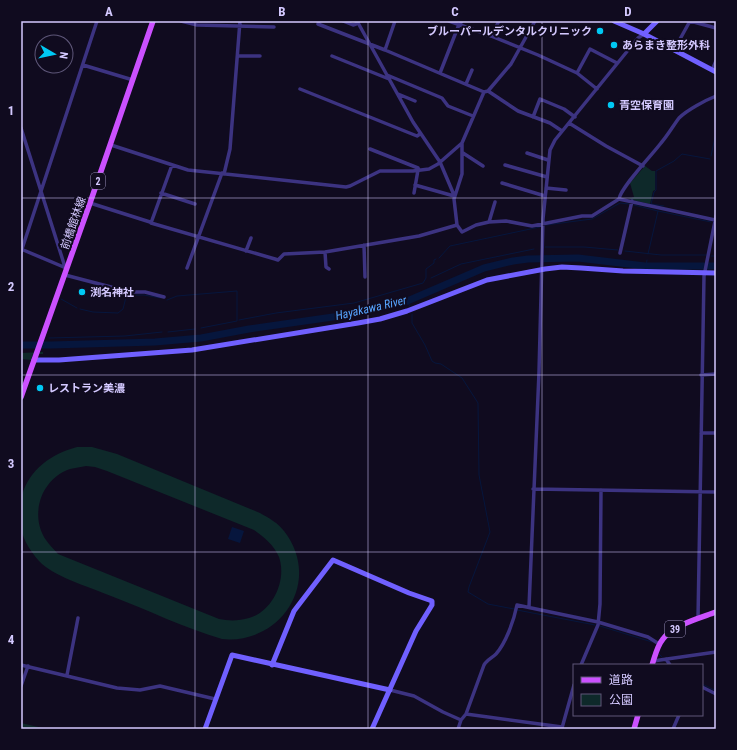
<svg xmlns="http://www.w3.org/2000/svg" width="737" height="750" viewBox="0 0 737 750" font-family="'Roboto Condensed','Noto Sans JP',sans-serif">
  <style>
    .green { fill: #0e292a; fill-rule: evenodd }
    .water { fill: #06163d }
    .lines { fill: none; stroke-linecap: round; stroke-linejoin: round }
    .stream { stroke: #06163d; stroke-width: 1 }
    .river { stroke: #06163d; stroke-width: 7 }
    .street { stroke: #3c3381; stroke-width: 3.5 }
    .secondary { stroke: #7060ff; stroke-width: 5 }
    .primary { stroke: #cb50ff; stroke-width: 5.5 }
    .grid { fill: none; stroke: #d4c9ff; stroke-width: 1; stroke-opacity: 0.55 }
    .poi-dot { fill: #00c9f4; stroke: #100b1f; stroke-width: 1.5 }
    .labels { text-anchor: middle; stroke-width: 4; stroke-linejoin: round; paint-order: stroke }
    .shield { fill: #100b1f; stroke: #9990bc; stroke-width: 1 }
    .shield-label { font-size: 10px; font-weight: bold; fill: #d4c9ff }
    .poi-label { font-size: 11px; font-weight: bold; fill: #d4c9ff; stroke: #100b1f; text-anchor: start }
    .street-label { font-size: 11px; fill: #d4c9ff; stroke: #100b1f }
    .water-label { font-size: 12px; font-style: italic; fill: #57a5ff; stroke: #100b1f }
    .neatline { fill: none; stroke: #d4c9ff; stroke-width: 1.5 }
    .grid-label { font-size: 13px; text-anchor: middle; font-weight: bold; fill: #d4c9ff }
  </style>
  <rect width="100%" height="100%" fill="#100b1f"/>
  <!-- green -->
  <path class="green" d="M645,166L652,171H655V190L653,191L650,204L628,199L634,197L630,183Z
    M43,352V354H33L31,360L21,359V353Z
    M77,447H92L117,454L260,513C269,518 278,523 284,531C323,581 281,645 222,639C184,628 148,610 111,596C92,588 58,578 42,564C33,555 23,541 21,528C20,522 21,516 21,510C21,505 20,500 22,495C30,469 51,454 77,447ZM86,466L95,467L107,471L254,530C264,537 274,545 279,557C287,580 273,611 249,618C239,621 229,621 219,619L58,554C54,549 49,545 46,540C29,515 41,479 70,469C75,468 81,467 86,466Z
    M21,723L47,729H21Z"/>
  <!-- water -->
  <path class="water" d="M232,527L244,531L240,543L228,539Z"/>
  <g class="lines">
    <!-- stream -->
    <path class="stream" d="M711,156L716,133
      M634,205L658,211
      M664,206L651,204L654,192L656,190V171L674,161L682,154L710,159
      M546,225L592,219L620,203L629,204
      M545,247H584L618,250
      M625,251L661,255H706
      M648,254L658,211L711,222
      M711,256H716
      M439,258L450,246L540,227
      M646,266L647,260
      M431,278L461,264L534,249
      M132,295H144L161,298
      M61,299L77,308
      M167,300L177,296L237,291V321L201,328
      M407,302L410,306
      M80,309L93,312L118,313L123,309L126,297
      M412,314V323L425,345L432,361L435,363L441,364L462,378L478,403L479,475L490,532L469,587L468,592L488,604L514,609
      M239,320L276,313L354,303L423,283L426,278V269L434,263V260L436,259
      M168,332L195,329
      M49,338L125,336L162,332
      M517,610L595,625
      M600,626L652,642
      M659,654L662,657
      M702,684L716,691"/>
    <!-- river -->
    <path class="river" d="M21,345H51L155,342L201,338L249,329L340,316L405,302L484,268L513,261L528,259L578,258L645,266H716"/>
    <!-- street -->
    <path class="street" d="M181,21L197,25L274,27
      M319,21L318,24L385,50L484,92L488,91L511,64L535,21
      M343,21L353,25L356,24L357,21
      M357,21L413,122L440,162L454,195
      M449,21L491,36L538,55L577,73L597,89
      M690,21L716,28
      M491,36L499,21
      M385,50L395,21
      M674,50L690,21
      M238,56H260
      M332,56L389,79
      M83,65L133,80
      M712,70L716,61
      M440,73L458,27L462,21
      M577,73L590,49L617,63
      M387,75L442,98L448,106L473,116
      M466,84L472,70
      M300,89L417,136L420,134
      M488,91L518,111L550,123L562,131
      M484,92L462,143V174L454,199L457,225L462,232L476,225L489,222L506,221L532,226L582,216H592L619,199C621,187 652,155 661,143C668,135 673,126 679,118C687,110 706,100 716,96
      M398,94L415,101
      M533,117L540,99L564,109L575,117
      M569,123L606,146L643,166
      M21,128L65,267
      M111,145L188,170L346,187L350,186L380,171H413L429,169L438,164L462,143
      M370,149L418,168L419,170
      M463,153L483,166
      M527,153L548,160
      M172,165L151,223L275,259L278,260L284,254L325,252L419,236L457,225
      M505,165L547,177
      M224,174L230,149L240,21
      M502,183L545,196
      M415,185L454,196
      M546,188L566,190
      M161,193L195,204
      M414,193L418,170
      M619,199L715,220
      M90,203L150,222
      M489,222L495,202
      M364,245L365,277
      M21,249L66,268
      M246,251L251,238
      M21,252L97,21
      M325,252L326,267L329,269
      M620,253L632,201
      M187,268L222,173
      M65,275L130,292H145L164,297
      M701,375L716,374
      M701,433H716
      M533,489L716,492
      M529,607L539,372L543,219L550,150L555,140L638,38L644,34
      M698,619L704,276L716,216
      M666,659L670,665
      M653,661L716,652
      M21,665L117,688L140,690L160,686L215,699
      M581,665L598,625L600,604L601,490
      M67,675L78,618
      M21,686L28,666
      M702,687L716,694
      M390,690L414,696L443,712L461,720
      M466,714L562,727
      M562,728L574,685
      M458,729L461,720L466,714L484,665C487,660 492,658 496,654C506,643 514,620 517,605L598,622L648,637L659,644
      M673,729L679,715"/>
    <!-- secondary -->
    <path class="secondary" d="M614,21L644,34L716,72
      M644,34L657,21
      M34,360H59L192,350L358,323L380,319L407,311L487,280L545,269L562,267L581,268L623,271L716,273
      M272,665L294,611L333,560L409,593L432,601V605L416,631L372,729
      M205,729L232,655L390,690"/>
    <!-- primary -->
    <path class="primary" d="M21,397L90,203L153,21
      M652,665C655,656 657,646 663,639C673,625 700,618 716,612
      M634,729L638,715"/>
  </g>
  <!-- grid -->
  <path class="grid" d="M195,21V729M368,21V729M542,21V729M21,198H716M21,375H716M21,552H716"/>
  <!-- markers -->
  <g class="poi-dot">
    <circle cx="600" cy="31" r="4"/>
    <circle cx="614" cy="45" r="4"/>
    <circle cx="611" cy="105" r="4"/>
    <circle cx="82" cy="292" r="4"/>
    <circle cx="40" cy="388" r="4"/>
  </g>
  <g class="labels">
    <!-- shield labels -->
    <g class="shield">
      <rect x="91" y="173" width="14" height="16" rx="3"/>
      <rect x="665" y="621" width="20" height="16" rx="3"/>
    </g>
    <g class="shield-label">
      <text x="98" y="185">2</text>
      <text x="675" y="633">39</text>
    </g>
    <!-- poi labels -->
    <g class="poi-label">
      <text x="592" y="35" text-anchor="end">ブルーパールデンタルクリニック</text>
      <text x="622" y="49">あらまき整形外科</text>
      <text x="619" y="109">青空保育園</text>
      <text x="90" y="296">渕名神社</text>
      <text x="48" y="392">レストラン美濃</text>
    </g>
    <!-- street labels -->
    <g class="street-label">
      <text transform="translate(73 223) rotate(-71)" y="4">前橋館林線</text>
    </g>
    <!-- water labels -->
    <g class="water-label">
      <text transform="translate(371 308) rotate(-13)" y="4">Hayakawa River</text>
    </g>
  </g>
  <!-- border -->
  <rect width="737" height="750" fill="none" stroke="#100b1f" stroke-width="44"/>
  <!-- legend -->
  <rect x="573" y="664" width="130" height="52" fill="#100b1f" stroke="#5e5779"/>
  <rect x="581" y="677" width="20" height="6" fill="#cb50ff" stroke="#5e5779"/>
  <text x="609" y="684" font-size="12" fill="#d4c9ff">道路</text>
  <rect x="581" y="694" width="20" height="12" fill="#0e292a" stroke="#5e5779"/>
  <text x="609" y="704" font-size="12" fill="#d4c9ff">公園</text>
  <!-- north arrow -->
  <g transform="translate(54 54) rotate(99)"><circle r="19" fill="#100b1f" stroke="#5e5779"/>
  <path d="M0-3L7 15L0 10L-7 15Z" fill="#00c9f4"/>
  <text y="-6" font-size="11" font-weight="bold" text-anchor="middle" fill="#d4c9ff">N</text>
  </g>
  <rect x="22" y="22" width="693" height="706" class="neatline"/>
  <g class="grid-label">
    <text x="109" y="16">A</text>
    <text x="282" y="16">B</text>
    <text x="455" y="16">C</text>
    <text x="628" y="16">D</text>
    <text x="11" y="115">1</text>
    <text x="11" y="291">2</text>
    <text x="11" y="468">3</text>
    <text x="11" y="644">4</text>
  </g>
</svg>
